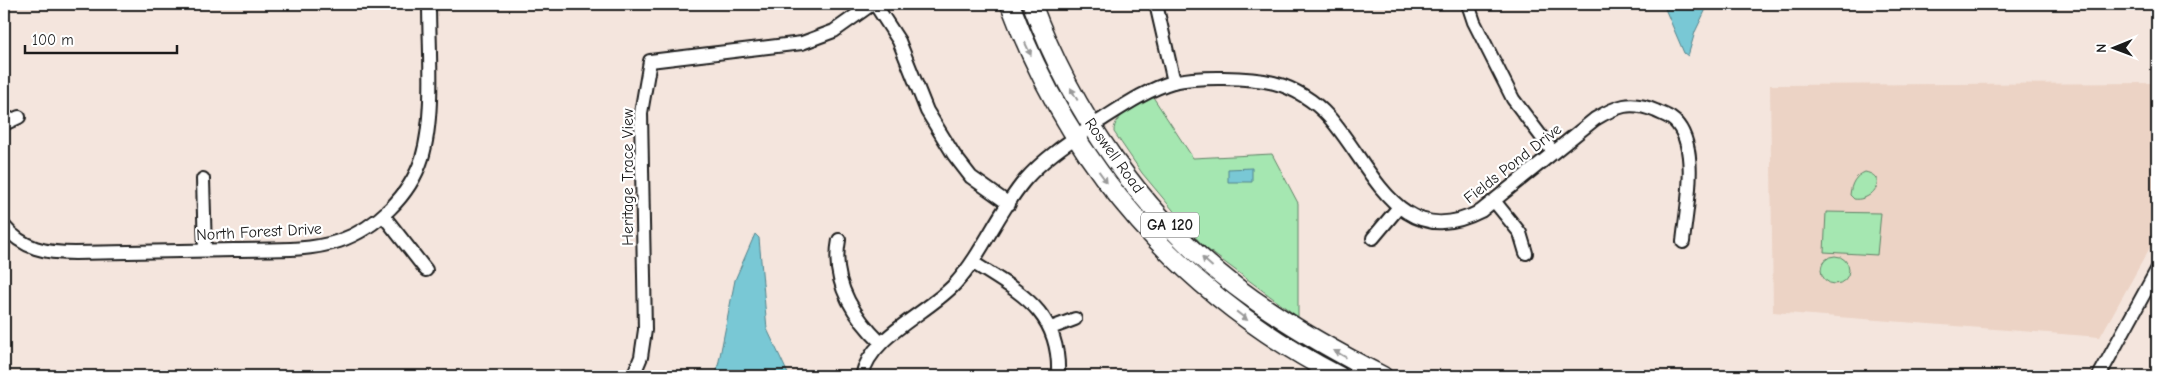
<svg xmlns="http://www.w3.org/2000/svg" width="2161" height="380" viewBox="0 0 2161 380" font-family="'Comic Neue',sans-serif">
  <style>
    .built { fill: #ecd3c5 }
    .green { fill: #a5e7b1; stroke: #608266 }
    .water { fill: #79c8d5; stroke: #54838b }
    .lines { fill: none; stroke-linecap: round; stroke-linejoin: round }
    .minor-casing { stroke: #1c1c1c; stroke-width: 16 }
    .highway-casing { stroke: #1c1c1c; stroke-width: 21 }
    .minor { stroke: #fff; stroke-width: 12 }
    .highway { stroke: #fff; stroke-width: 18 }
    .oneway { fill: #999 }
    .labels { text-anchor: middle; stroke-width: 4.5; stroke-linejoin: round; paint-order: stroke }
    .shield { fill: #fff; stroke: #606060; stroke-width: 1 }
    .shield-label { font-size: 15px; font-weight: bold; fill: #1c1c1c }
    .street-label { font-size: 16px; fill: #1c1c1c; stroke: #fff }
  </style>
  <rect width="100%" height="100%" fill="#f4e5dd"/>
  <filter id="ink" filterUnits="userSpaceOnUse"><feTurbulence type="fractalNoise" baseFrequency=".02" numOctaves="2"/><feDisplacementMap in="SourceGraphic" scale="10" xChannelSelector="R" yChannelSelector="G"/><feConvolveMatrix kernelMatrix="1 2 1 2 8 2 1 2 1" color-interpolation-filters="sRGB"/></filter>
  <g filter="url(#ink)">
    <!-- built -->
    <path class="built" d="M2157,83V235L2100,337L1773,312L1770,85Z"/>
    <!-- green -->
    <path class="green" d="M1153,97L1193,158L1272,154L1298,203V317L1203,246L1142,173L1114,132C1113,114 1139,105 1153,97Z
      M1865,172C1890,177 1872,202 1854,199L1850,195C1851,184 1855,176 1865,172Z
      M1826,212L1881,213L1877,255L1824,252Z
      M1821 270a14 14 0 1 1 28 0a14 14 0 1 1-28 0Z"/>
    <!-- water -->
    <path class="water" d="M1663,4H1706V9L1695,32L1688,56L1684,53Z
      M1252,168V182H1228V169Z
      M755,234L759,238L767,329L789,376H716L735,280Z"/>
    <g class="lines">
      <defs>
        <path id="minor" d="M875,4L899,41L927,111L954,155L971,177L1009,204
          M1156,4L1174,82
          M1468,4L1474,22L1513,99L1553,152
          M4,124L19,117
          M203,179L205,251
          M1495,202L1520,233L1526,253
          M383,215L426,270
          M4,226C23,249 46,253 75,253C128,252 181,251 234,250C268,249 306,252 339,241C376,228 410,196 422,158C435,115 429,50 429,4
          M1373,238L1399,207
          M839,240C831,281 852,315 881,343
          M972,262C1020,293 1061,311 1058,376
          M1051,328L1075,319
          M633,376L641,357L645,330L641,113L650,61L802,43L834,31L872,4
          M862,376C870,336 927,314 955,284C983,253 998,212 1025,180C1046,156 1072,140 1098,122C1122,107 1146,90 1173,82C1198,76 1249,77 1274,83C1294,88 1315,101 1329,117C1372,165 1398,254 1481,211L1595,119C1617,106 1630,100 1656,111C1664,115 1673,117 1678,125C1699,152 1686,210 1683,242
          M2099,376L2157,270"/>
        <path id="highway" d="M1010,4C1071,168 1184,296 1339,376
          M1032,4C1072,112 1143,215 1235,286C1281,321 1332,350 1383,376"/>
      </defs>
      <!-- minor casing -->
      <use href="#minor" class="minor-casing"/>
      <!-- highway casing -->
      <use href="#highway" class="highway-casing"/>
      <!-- minor -->
      <use href="#minor" class="minor"/>
      <!-- highway -->
      <use href="#highway" class="highway"/>
    </g>
    <!-- one-way arrows -->
    <defs><path id="oneway-solid" d="M-6-.8H1V-3.2L6.5 0L1 3.2V.8H-6Z" transform="scale(1.25)"/></defs>
    <g class="oneway">
      <use href="#oneway-solid" transform="translate(1028 49) rotate(65)"/>
      <use href="#oneway-solid" transform="translate(1074 94) rotate(-119)"/>
      <use href="#oneway-solid" transform="translate(1103 177) rotate(54)"/>
      <use href="#oneway-solid" transform="translate(1207 262) rotate(-138)"/>
      <use href="#oneway-solid" transform="translate(1242 316) rotate(38)"/>
      <use href="#oneway-solid" transform="translate(1340 354) rotate(-150)"/>
    </g>
  </g>
  <g class="labels">
    <!-- shield labels -->
    <rect class="shield" x="1141" y="212.5" width="58" height="25" rx="4"/>
    <g class="shield-label">
      <text x="1170" y="230">GA 120</text>
    </g>
    <!-- street labels -->
    <g class="street-label">
      <text transform="translate(1115 155) rotate(54)" y="6">Roswell Road</text>
      <text transform="translate(1512 163) rotate(-38)" y="6">Fields Pond Drive</text>
      <text transform="translate(627 177) rotate(-90)" y="6">Heritage Trace View</text>
      <text transform="translate(259 231) rotate(-3)" y="6">North Forest Drive</text>
    </g>
  </g>
  <!-- margin -->
  <rect width="2161" height="380" fill="none" stroke="#fff" stroke-width="20"/>
  <rect x="10" y="10" width="2141" height="360" fill="none" stroke="#1c1c1c" stroke-width="2" filter="url(#ink)"/>
  <!-- north arrow -->
  <g transform="translate(2114 48) rotate(269)" stroke="#ffffff" stroke-width="4" paint-order="stroke">
  <path d="M0-4L9 19L0 12L-9 19Z" fill="#1c1c1c"/>
  <text y="-8" font-size="14" font-weight="bold" text-anchor="middle" fill="#1c1c1c">N</text>
  </g>
  <!-- scale -->
  <path d="M25 45v8h152v-8" fill="none" stroke="#1c1c1c" stroke-width="2.5"/>
  <text x="32" y="45" font-size="15" fill="#1c1c1c" stroke="#ffffff" stroke-width="4" paint-order="stroke">100 m</text>
</svg>
